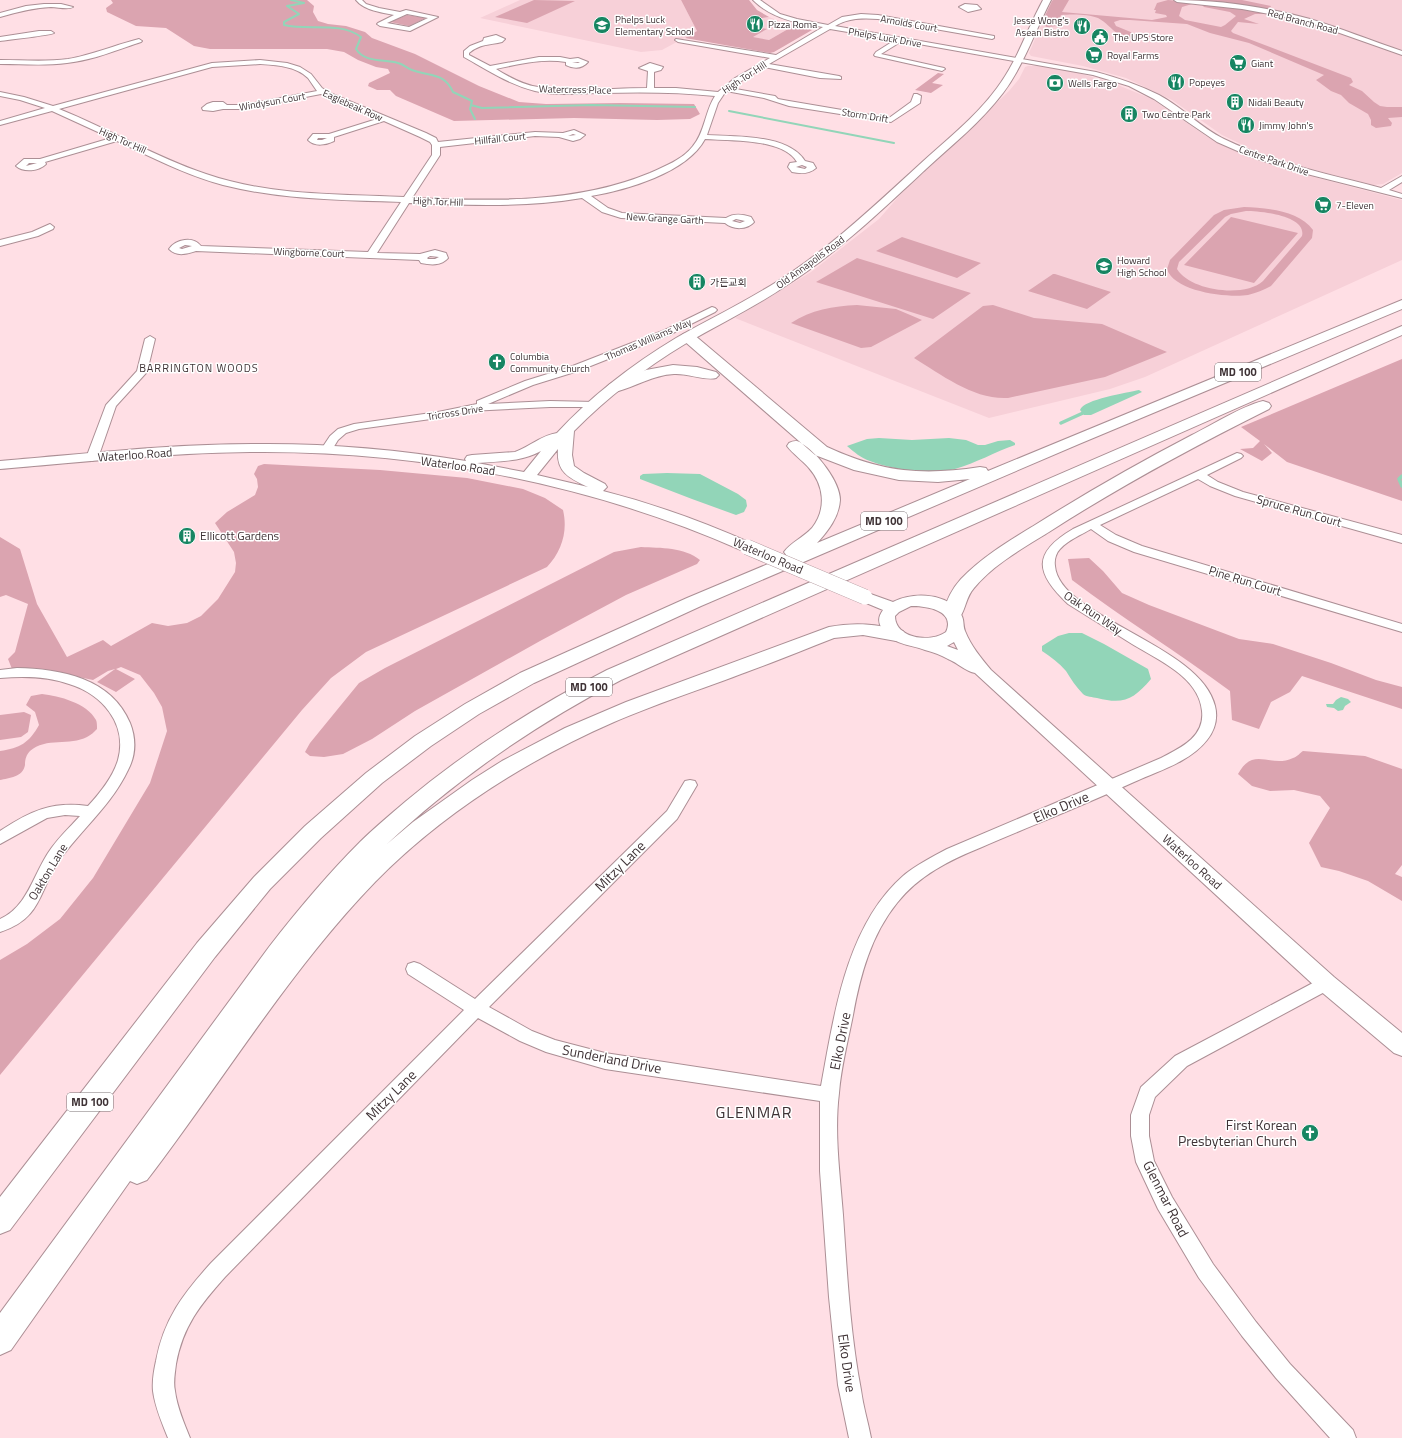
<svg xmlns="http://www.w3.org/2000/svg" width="1402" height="1438" viewBox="0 0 1402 1438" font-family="'Titillium Web','Noto Sans KR',sans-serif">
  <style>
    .built { fill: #f7d0d8 }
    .green { fill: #dba4b0; fill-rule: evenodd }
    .water { fill: #92d5b8 }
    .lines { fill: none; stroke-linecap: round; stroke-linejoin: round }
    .stream-far1 { stroke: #92d5b8; stroke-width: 2 }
    .stream { stroke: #92d5b8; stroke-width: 3.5 }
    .minor-casing { stroke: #ac8f95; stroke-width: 2 }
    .major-casing { stroke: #ac8f95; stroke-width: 2 }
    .highway-casing { stroke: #ac8f95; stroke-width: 2 }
    .minor { fill: #fff; fill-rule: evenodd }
    .major { fill: #fff; fill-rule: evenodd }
    .highway { fill: #fff; fill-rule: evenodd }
    .major-bridge-casing { stroke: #ac8f95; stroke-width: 16; stroke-linecap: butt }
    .major-bridge { stroke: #fff; stroke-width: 15 }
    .labels { text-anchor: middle; stroke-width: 3; stroke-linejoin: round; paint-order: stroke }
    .far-poi-label { font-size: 10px; fill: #3e3235; stroke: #fff; text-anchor: start }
    .far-street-label { font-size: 10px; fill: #3e3235; stroke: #fff }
    .far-neighbourhood-label { font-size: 11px; letter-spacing: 1px; fill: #3e3235; stroke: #fff }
    .shield { fill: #fff; stroke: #787072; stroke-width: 1 }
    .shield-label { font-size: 11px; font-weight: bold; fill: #3e3235 }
    .street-label { font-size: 12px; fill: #3e3235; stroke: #fff }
    .poi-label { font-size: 12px; fill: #3e3235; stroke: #fff; text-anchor: start }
    .near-street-label { font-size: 14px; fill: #3e3235; stroke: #fff }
    .near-poi-label { font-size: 14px; fill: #3e3235; stroke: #fff; text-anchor: end }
    .near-neighbourhood-label { font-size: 16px; letter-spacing: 1px; fill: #3e3235; stroke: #fff }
  </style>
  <rect width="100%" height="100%" fill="#ffdfe5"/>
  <!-- built -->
  <path class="built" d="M520,0H681L697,31L662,50L641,52L480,18Z
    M1052,0H1402V173L1383,184L1373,185L1291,164L1264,155L1222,135L1172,100L1126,78L1083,66L1031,56L1029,53Z
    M769,17L782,22L795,25L769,40L752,37L766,29L746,25L756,19Z
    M1028,66H1040L1075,72L1113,83L1152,99L1206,136L1241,154L1283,169L1402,200V260L1145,377L1110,389L989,418L735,318L811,272L879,219L899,196L1009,91L1019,79L1025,67Z"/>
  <!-- green -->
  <path class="green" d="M111,0H307L314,6L313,12L318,21L328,24L346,26L365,32L372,38L415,54L479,86L519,102L546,104L620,103L694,104L700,114L690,119L657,120L574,118L454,121L396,96L390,90H377L368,86L369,83L390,73L388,69L376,67L358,60L344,52L327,49H210L194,46L166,28L136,26L107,12L106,8L113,3Z
    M534,0L575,1L527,23L495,17Z
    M681,0H749L757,10L769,17L756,19L747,25L767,29L753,37L769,40L795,25L809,28L812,30L774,52L770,53L685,38L697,31Z
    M1053,0H1069L1062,12L1152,20L1167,17L1166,15L1155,13L1156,10H1154L1157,3L1168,0L1191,2L1192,4L1182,7L1179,16L1185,20L1221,27L1225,25L1236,16L1230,12L1204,7L1202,5H1218L1271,14H1255L1244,19L1259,24L1238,22L1231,31L1233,33L1351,78L1353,82L1349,85L1362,91L1374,102L1380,106L1387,107H1402V117L1388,118L1392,123L1391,126L1376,128L1371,125V120L1368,114L1349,103L1341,95L1331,91L1316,80L1324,75L1249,43L1210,33L1187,24L1130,20H1120L1114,22L1116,26L1138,35L1157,34C1146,41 1129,41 1118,34C1111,29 1106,22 1098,18C1089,14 1071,14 1061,15L1057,26L1047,27L1041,24L1052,1Z
    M1196,0H1242L1271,6L1270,8H1263Z
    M407,15L426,18L409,26L390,22Z
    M938,73L944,74L932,83L943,85L931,93L915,90Z
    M1244,207C1266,208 1299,210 1313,230L1312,238L1271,286C1264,290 1256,293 1248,295C1228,298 1174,292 1167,269L1170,260L1214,215L1224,210ZM1246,211C1259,211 1307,215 1302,236L1263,281C1245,298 1190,291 1177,269L1179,262L1225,217L1231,214Z
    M1231,217L1298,233L1254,283L1184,265Z
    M902,237L981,263L957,278L876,251Z
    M857,258L971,293L933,319L816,282Z
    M1053,274H1055L1111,292L1087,309L1028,291Z
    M857,305L896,309L922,320L871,347L861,348L791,323C811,310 833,306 857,305Z
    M993,305L1034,318L1102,324L1167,352L1105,377L1008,398C974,400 942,375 914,358L983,306Z
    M1402,359V501L1287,462L1264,444L1272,453L1262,461L1240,449L1253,448L1260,441L1241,427Z
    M264,464L380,470L467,478L523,489L545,498L563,510C568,531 562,551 547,567L366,652L331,678L302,710L0,1075V960L27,944L60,919L93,878L150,783L167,731L162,707L154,693L140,675L121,667L116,669L135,679L116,692L97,682L115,669L108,671L93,680L50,671L12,669L8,659L15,652L28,604L6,595L0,597V537L20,549L37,604L67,657L103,640L111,646L152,623L168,626L187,623L201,616L218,599L235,572L236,563L234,552L215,523L227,512L255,495L258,487L257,479L254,474L258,466Z
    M641,547C661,548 684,547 700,560L697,564L626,595L540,641L415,711L372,739L343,754L324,757L310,756L305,752L310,743L359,683L385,668L614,552Z
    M1089,558L1103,571L1122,593L1149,605L1239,639L1273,644L1331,663L1376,680L1402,687V709L1302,676L1290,692L1271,702L1259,729L1232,720L1230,691C1178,652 1123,619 1072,580L1068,559Z
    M42,694C59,696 87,703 96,720C97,722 97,726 97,729C94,732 91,735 87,737C70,746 46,737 30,751C26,755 25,760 25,765C23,777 9,778 0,780V751C20,748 29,743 39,725L35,712L26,705L31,696Z
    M24,712L31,715L28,732L21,737L0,740V715Z
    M1303,751L1365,756L1402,769V865L1395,874L1402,877V901L1368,881L1339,871L1321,867L1309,843L1330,808L1320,796L1294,790L1270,791L1252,786L1238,774C1254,745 1270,769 1293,758C1297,757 1300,753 1303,751Z"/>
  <!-- water -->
  <path class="water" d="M1139,390L1142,392L1091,415H1084L1080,410C1084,399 1127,393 1139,390Z
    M879,438L912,440L949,438L966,440L978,445H985L998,441L1010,440L1015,443V445C995,452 976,463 955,469C932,475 892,470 870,461C861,458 854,452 847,446L867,439Z
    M667,473L700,474L738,494L746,500L747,506L744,512L736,515L692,499L640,479V476L643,474Z
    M1069,633H1082L1104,644L1148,669L1151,679C1134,699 1124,705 1097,698C1093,697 1086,697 1083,694C1076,687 1071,679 1066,671C1059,663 1051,657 1042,651V646L1058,636Z
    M1341,697L1348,699L1351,702L1345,706L1343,710L1338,711L1334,708L1327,707L1326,704H1333L1336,700Z"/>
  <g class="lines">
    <!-- stream-far1 -->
    <path class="stream-far1" d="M291,0L304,3L287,6L299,14L284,22V25C309,31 340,21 361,37L356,49C365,63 383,59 398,63C403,64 407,68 412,70C430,77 444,72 453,92L472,101L470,109L475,119
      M471,105L482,108L592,105L695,107
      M729,111L894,143"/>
    <!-- stream -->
    <path class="stream" d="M1061,423L1083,413
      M1402,476L1399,479L1402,486"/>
    <defs>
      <path id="minor" d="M356,0H362L366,4L379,8L400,12L406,10L438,17L410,31L380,26L377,24L378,23L394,15C381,12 365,11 356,0ZM407,14L428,18L409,27L387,23Z
        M753,0H760L780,14L797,19L828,25L842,17L861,14L878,15L994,36V38L992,39L878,19C862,18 849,18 835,26L1096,72C1118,78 1139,85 1159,95C1182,107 1201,128 1224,139C1274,163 1328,174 1381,188L1402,176V182L1389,190L1402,194V198L1291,170L1249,156L1217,142L1154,99L1129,86L1093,75L902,41L881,54L944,68L945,69L942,71L875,56L874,55L876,52L895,40L830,29L769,64L839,76L841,77V79L820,78L764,67L730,88L775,96L778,99L789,101L889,118L911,102L914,94H917L921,96L920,103L891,122L789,106L764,98L726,91L718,103L707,135C737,137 788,134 805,161L813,163L816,168C809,174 801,174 792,172L788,167L790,163L797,162C783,138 730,141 705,139C687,173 626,190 591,196L608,208L622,213L726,218C734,213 742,214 751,217L754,222C747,230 733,230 725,223L621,218L602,212L582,198C525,208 467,205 409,203L377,253L420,254L435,250L446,253L448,258C441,266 431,265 421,263L419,260L196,251C186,254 177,257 169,249C176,239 193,236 201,246L368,252L401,202C342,200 282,200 223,185C186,175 151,157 117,141L45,162L46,164C39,171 24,173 16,166L24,159H40L111,138L52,111L0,125V121L45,108L20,100L0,96V92L24,97L53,106L212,63L260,60L287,63L300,67L311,74L322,88L330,93L426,133L436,138L438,142L535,132L563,133L574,130L585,135L580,139L573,141L559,137L535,136L440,147V155L412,198C492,201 575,204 650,173C665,166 682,160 693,146C705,132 705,111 715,96C677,92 640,92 602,93C580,93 556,96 535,91C508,84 487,70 464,57V51L470,46L483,41L484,38L496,35L505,39L502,42C490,45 479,44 469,53V55L490,66L539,57H560L570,59L578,58L588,62C582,69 574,69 566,65V62C542,58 519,64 496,69C509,77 523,85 538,87C573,93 611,88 647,88L648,71L639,68L650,63L663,67L661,70L654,72V88H676L718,92L735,78L770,58L678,42L675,40L676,39L776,55L823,27C797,23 772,19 753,0ZM578,62L580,63H572ZM260,64C276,65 296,66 308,78C311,82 314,87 317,91L244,105H227L223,102H213L207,104L202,108L203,110L213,111L223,109H244L321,94L377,119L329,134H313L308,140C315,147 326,145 334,141V137L384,121L420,137L430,142L432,145V155L404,197C338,194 270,196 206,174C155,157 109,129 59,109L212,67ZM573,134L576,135L568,136ZM318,138H327L322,140H317ZM29,163H37L26,166ZM802,165L807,167L805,169L796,167ZM736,219L745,221L740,223L732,221ZM185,245L192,246L182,249L179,248ZM430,256L439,257L435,259H428L427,258Z
        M1174,0C1219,0 1266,7 1310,19C1341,28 1371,41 1402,51V55L1317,25L1291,18L1242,9L1177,2Z
        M44,4H61L73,7C68,10 58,7 51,7C33,8 17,12 0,17V13L26,6Z
        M965,4L977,5L981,9L968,12L959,7Z
        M39,31H51L54,33C51,35 8,40 0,41V37Z
        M139,39L142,41L141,42C117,50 93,60 67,63C45,66 22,64 0,64V60C22,60 45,62 68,59C92,55 115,45 139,39Z
        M50,224L54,227L53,229L38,236L0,246V240L32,232Z
        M712,307L715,308L717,310L715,312L671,334L578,371L533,385L488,404L550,401L595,402L600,405L599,407H550L469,411L438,418L359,429L346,433L338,440L330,453H322L320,451L330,436L338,429L354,424L438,412L477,404V401L525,381L570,367L665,330Z
        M150,336L155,339L147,372L116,406L98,458L92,461L88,460L86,458L106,405L137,371L145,339Z
        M1237,453L1241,454L1243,456L1241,458L1207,475L1218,482L1243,492L1402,535V543L1235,496L1210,486L1198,479L1100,525L1116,535L1142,546L1402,624V632L1134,552L1108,541L1091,529C1081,535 1068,540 1060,549C1056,553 1054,560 1055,566C1059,617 1201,645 1215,706C1218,718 1215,730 1207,740C1190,762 1158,771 1134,782C1084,805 1033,825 982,847C950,860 919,875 897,903C871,935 860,976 853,1015C848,1041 841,1067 839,1093C834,1133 840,1175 843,1215C847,1273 850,1332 861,1390C863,1406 868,1422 871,1438H849L838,1385L829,1297L820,1171V1101L605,1069L546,1052L520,1041L478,1018L225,1277C200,1305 183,1326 176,1364C175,1373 173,1382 175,1391C177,1407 184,1423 190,1438H168C162,1423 155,1407 153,1391C152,1381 154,1370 156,1361C164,1319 183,1294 211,1263L464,1010L408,974L406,969L408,964L414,962L420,964L475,999L667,811L685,781L690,780L695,781L697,785L677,819L489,1007L532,1031L555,1040L605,1053L821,1086C834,1016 846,926 903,876C916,865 932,857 947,849L1161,758C1180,748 1205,737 1202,711C1199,677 1158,660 1132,644C1111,631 1089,617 1068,604C1035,573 1032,553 1073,529Z
        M17,668C61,669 111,678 130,723C136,738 136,755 128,770C112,804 83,828 61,858C38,889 44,918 0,932V919C27,907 33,876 48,853C57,839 69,828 80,816L65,815L47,818L0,844V831C30,811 52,801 88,806C100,793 113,777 118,760C128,724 102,694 69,684C47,676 23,676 0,678V670Z
        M1326,976L1332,978L1334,983L1332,988L1187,1066L1155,1097L1149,1115V1136L1154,1161L1172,1197L1213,1264L1256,1322L1290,1364L1353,1430L1356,1438H1330L1276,1378L1242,1336L1199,1278L1158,1209L1136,1162L1131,1136V1115L1141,1087L1175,1056Z"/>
      <path id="major" d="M1043,0H1051C1035,31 1024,65 1003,93C981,122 952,145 926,169C882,210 838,252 787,285C755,307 719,324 685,344C645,368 607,398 574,431L572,455L574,466L584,473L605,484L607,487L603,491C654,504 704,522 753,544L755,547L753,550L747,552L741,550C589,483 416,450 250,452C166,453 83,462 0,469V461C84,454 168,444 252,444C323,443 396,449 466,461L465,459L467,456L472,455L515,452C529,447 542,435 557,433C591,396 633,364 676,338C710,319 745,302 778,281C829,249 874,206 919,165C945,141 975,118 997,88C1017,62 1027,29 1043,0ZM558,449C556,472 569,478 588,487L537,475ZM541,451L524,472L477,463C500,461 521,462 541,451Z
        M865,592L893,602C911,593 941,592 957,609C966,619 962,623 965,631C971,646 981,658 991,670L1334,977L1402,1033V1056L1394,1053L1318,989L975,673C965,671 958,663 948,659C941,655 933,652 925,650C909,644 893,645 882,629C878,622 878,617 883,610L859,600L857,597L859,594ZM911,606C926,606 956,610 946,632C931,643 895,639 895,616L899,612ZM954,642L958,650L947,646Z"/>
      <path id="highway" d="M1402,300V309L1079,444L701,606L534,683L479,714L431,746L382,783L321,838L270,889L215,957L10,1230L0,1234V1197L197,943L254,877L305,826L366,773L415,736L465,704L520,673L687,598L787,556L784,552C790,543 804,537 812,528C827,509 824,485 809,468C802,460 793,454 787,446L789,443C793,441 797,440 801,443C817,452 840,482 840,500C839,517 828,531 817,543L970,479L938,482L899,480L854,470L815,455L683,340L681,337L683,334L688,333L693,334L827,447C881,472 921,476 980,467L986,468L988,471Z
        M1402,326V335L621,680C536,724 458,778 387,844L413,822L472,780L502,761L565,728L626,702L829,627C855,622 877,624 903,631L906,635L903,639L896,641L863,635L834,638C803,650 772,663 741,674C699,690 656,704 614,722C527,760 442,814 375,882C288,972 223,1081 147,1180L137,1184L130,1181L11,1350L0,1355V1313L269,947C297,911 327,875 360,842C374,828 390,815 405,802C467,750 535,707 607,670Z
        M673,365L697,367L716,372L719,375L716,378C706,381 687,373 674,374C653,375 635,387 615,392L610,390L607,387L610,384L646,370Z
        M1263,401L1269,403L1271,406L1269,409C1193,447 1120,486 1049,532C1023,548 994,564 974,588C966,597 966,608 960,617L953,619L946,617L943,613C947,599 952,589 961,579C982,557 1009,541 1035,525C1086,493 1138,463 1192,435C1212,425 1242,406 1263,401Z"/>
    </defs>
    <!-- minor casing -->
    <use href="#minor" class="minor-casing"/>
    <!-- major casing -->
    <use href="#major" class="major-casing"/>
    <!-- highway casing -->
    <use href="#highway" class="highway-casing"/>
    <!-- minor -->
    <use href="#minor" class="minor"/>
    <!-- major -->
    <use href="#major" class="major"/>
    <!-- highway -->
    <use href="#highway" class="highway"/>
    <defs>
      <path id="major-bridge" d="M747,547L865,597"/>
    </defs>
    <!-- major-bridge casing -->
    <use href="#major-bridge" class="major-bridge-casing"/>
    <!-- major-bridge -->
    <use href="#major-bridge" class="major-bridge"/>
  </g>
  <!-- icons -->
  <defs>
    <symbol id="restaurant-disc" viewBox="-11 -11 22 22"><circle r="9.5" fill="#178562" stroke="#fff"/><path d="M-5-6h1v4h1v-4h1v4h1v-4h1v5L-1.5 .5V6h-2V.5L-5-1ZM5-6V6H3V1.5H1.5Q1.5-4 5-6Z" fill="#fff"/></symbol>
    <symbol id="school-disc" viewBox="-11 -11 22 22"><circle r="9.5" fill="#178562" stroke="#fff"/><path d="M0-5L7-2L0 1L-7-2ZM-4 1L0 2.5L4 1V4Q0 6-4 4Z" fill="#fff"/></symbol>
    <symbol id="civic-disc" viewBox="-11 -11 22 22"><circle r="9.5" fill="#178562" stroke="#fff"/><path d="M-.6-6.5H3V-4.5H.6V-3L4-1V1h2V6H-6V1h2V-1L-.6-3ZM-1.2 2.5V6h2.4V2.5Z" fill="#fff"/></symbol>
    <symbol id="supermarket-disc" viewBox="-11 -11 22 22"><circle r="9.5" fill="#178562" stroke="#fff"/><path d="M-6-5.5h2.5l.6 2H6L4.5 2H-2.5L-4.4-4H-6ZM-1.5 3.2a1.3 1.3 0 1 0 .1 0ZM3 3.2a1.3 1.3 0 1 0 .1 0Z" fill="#fff"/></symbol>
    <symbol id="bank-disc" viewBox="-11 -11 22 22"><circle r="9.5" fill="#178562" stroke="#fff"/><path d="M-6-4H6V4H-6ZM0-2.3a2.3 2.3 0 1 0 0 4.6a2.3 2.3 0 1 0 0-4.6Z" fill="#fff"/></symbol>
    <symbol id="building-disc" viewBox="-11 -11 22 22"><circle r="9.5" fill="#178562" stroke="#fff"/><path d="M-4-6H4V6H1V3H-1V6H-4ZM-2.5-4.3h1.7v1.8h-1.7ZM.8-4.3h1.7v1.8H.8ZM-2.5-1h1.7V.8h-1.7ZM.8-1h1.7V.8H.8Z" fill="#fff"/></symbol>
    <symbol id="church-disc" viewBox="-11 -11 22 22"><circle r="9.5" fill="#178562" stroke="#fff"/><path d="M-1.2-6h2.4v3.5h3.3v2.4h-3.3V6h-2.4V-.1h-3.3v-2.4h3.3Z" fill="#fff"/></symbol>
  </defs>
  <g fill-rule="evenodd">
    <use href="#restaurant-disc" x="745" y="14" width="20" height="20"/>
    <use href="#school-disc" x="592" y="15" width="20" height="20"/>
    <use href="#restaurant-disc" x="1072" y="16" width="20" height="20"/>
    <use href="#civic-disc" x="1090" y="27" width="20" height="20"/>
    <use href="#supermarket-disc" x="1084" y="45" width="20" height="20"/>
    <use href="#supermarket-disc" x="1228" y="53" width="20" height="20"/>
    <use href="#restaurant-disc" x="1166" y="72" width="20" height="20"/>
    <use href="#bank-disc" x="1045" y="73" width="20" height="20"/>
    <use href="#building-disc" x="1225" y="92" width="20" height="20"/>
    <use href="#building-disc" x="1119" y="104" width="20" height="20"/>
    <use href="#restaurant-disc" x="1236" y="115" width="20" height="20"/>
    <use href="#supermarket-disc" x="1313" y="195" width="20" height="20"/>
    <use href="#school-disc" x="1094" y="256" width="20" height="20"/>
    <use href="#building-disc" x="687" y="272" width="20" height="20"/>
    <use href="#church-disc" x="487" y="352" width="20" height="20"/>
    <use href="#building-disc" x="177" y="526" width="20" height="20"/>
    <use href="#church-disc" x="1300" y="1123" width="20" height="20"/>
  </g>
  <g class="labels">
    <!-- far-poi labels -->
    <g class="far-poi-label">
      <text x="615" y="23">Phelps Luck<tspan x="615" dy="12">Elementary School</tspan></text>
      <text x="1069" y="24" text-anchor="end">Jesse Wong's<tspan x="1069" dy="12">Asean Bistro</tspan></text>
      <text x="768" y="28">Pizza Roma</text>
      <text x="1113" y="41">The UPS Store</text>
      <text x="1107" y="59">Royal Farms</text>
      <text x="1251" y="67">Giant</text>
      <text x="1189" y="86">Popeyes</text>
      <text x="1068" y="87">Wells Fargo</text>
      <text x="1248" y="106">Nidali Beauty</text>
      <text x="1142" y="118">Two Centre Park</text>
      <text x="1259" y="129">Jimmy John's</text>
      <text x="1336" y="209">7-Eleven</text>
      <text x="1117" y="264">Howard<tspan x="1117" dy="12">High School</tspan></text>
      <text x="710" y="286">가든교회</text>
      <text x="510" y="360">Columbia<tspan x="510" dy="12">Community Church</tspan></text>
    </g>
    <!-- far-street labels -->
    <g class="far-street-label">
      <text transform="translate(1303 21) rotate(15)" y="4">Red Branch Road</text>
      <text transform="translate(909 23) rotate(10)" y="4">Arnolds Court</text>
      <text transform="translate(885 37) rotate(10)" y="4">Phelps Luck Drive</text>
      <text transform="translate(744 77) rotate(-33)" y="4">High Tor Hill</text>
      <text transform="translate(575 89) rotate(1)" y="4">Watercress Place</text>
      <text transform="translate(272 101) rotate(-10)" y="4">Windysun Court</text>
      <text transform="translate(353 105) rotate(24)" y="4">Eaglebeak Row</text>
      <text transform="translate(865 115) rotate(9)" y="4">Storm Drift</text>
      <text transform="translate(500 138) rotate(-6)" y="4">Hillfall Court</text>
      <text transform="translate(123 140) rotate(24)" y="4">High Tor Hill</text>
      <text transform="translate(1274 160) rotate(19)" y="4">Centre Park Drive</text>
      <text transform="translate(438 201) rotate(2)" y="4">High Tor Hill</text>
      <text transform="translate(665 218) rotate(3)" y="4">New Grange Garth</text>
      <text transform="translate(309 252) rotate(2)" y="4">Wingborne Court</text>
      <text transform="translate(810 262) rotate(-36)" y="4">Old Annapolis Road</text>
      <text transform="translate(648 339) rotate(-23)" y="4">Thomas Williams Way</text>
      <text transform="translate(455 412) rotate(-9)" y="4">Tricross Drive</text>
    </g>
    <!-- far-neighbourhood labels -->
    <g class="far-neighbourhood-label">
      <text x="199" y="372">BARRINGTON WOODS</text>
    </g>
    <!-- shield labels -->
    <g class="shield">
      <rect x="1215" y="363" width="46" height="18" rx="3"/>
      <rect x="861" y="512" width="46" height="18" rx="3"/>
      <rect x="566" y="678" width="46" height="18" rx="3"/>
      <rect x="67" y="1093" width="46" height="18" rx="3"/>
    </g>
    <g class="shield-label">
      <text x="1238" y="376">MD 100</text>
      <text x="884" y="525">MD 100</text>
      <text x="589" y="691">MD 100</text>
      <text x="90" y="1106">MD 100</text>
    </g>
    <!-- street labels -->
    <g class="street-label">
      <text transform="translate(135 455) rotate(-4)" y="4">Waterloo Road</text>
      <text transform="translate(458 466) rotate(8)" y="4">Waterloo Road</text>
      <text transform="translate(1299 511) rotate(16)" y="4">Spruce Run Court</text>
      <text transform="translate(768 556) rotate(23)" y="4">Waterloo Road</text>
      <text transform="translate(1245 581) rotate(17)" y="4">Pine Run Court</text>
      <text transform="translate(1093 613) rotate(34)" y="4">Oak Run Way</text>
      <text transform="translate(1192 862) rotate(42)" y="4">Waterloo Road</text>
      <text transform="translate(48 872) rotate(-59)" y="4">Oakton Lane</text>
    </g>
    <!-- poi labels -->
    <g class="poi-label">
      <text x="200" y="540">Ellicott Gardens</text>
    </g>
    <!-- near-street labels -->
    <g class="near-street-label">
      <text transform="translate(1061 807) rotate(-23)" y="5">Elko Drive</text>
      <text transform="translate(620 866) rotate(-45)" y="5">Mitzy Lane</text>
      <text transform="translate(840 1041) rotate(-79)" y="5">Elko Drive</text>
      <text transform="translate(612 1059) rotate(11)" y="5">Sunderland Drive</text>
      <text transform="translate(391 1095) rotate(-45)" y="5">Mitzy Lane</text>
      <text transform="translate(1166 1199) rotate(63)" y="5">Glenmar Road</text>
      <text transform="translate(847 1363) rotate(82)" y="5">Elko Drive</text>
    </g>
    <!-- near-poi labels -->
    <g class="near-poi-label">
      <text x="1297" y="1130">First Korean<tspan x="1297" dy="16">Presbyterian Church</tspan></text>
    </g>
    <!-- near-neighbourhood labels -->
    <g class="near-neighbourhood-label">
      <text x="754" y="1118">GLENMAR</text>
    </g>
  </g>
</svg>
